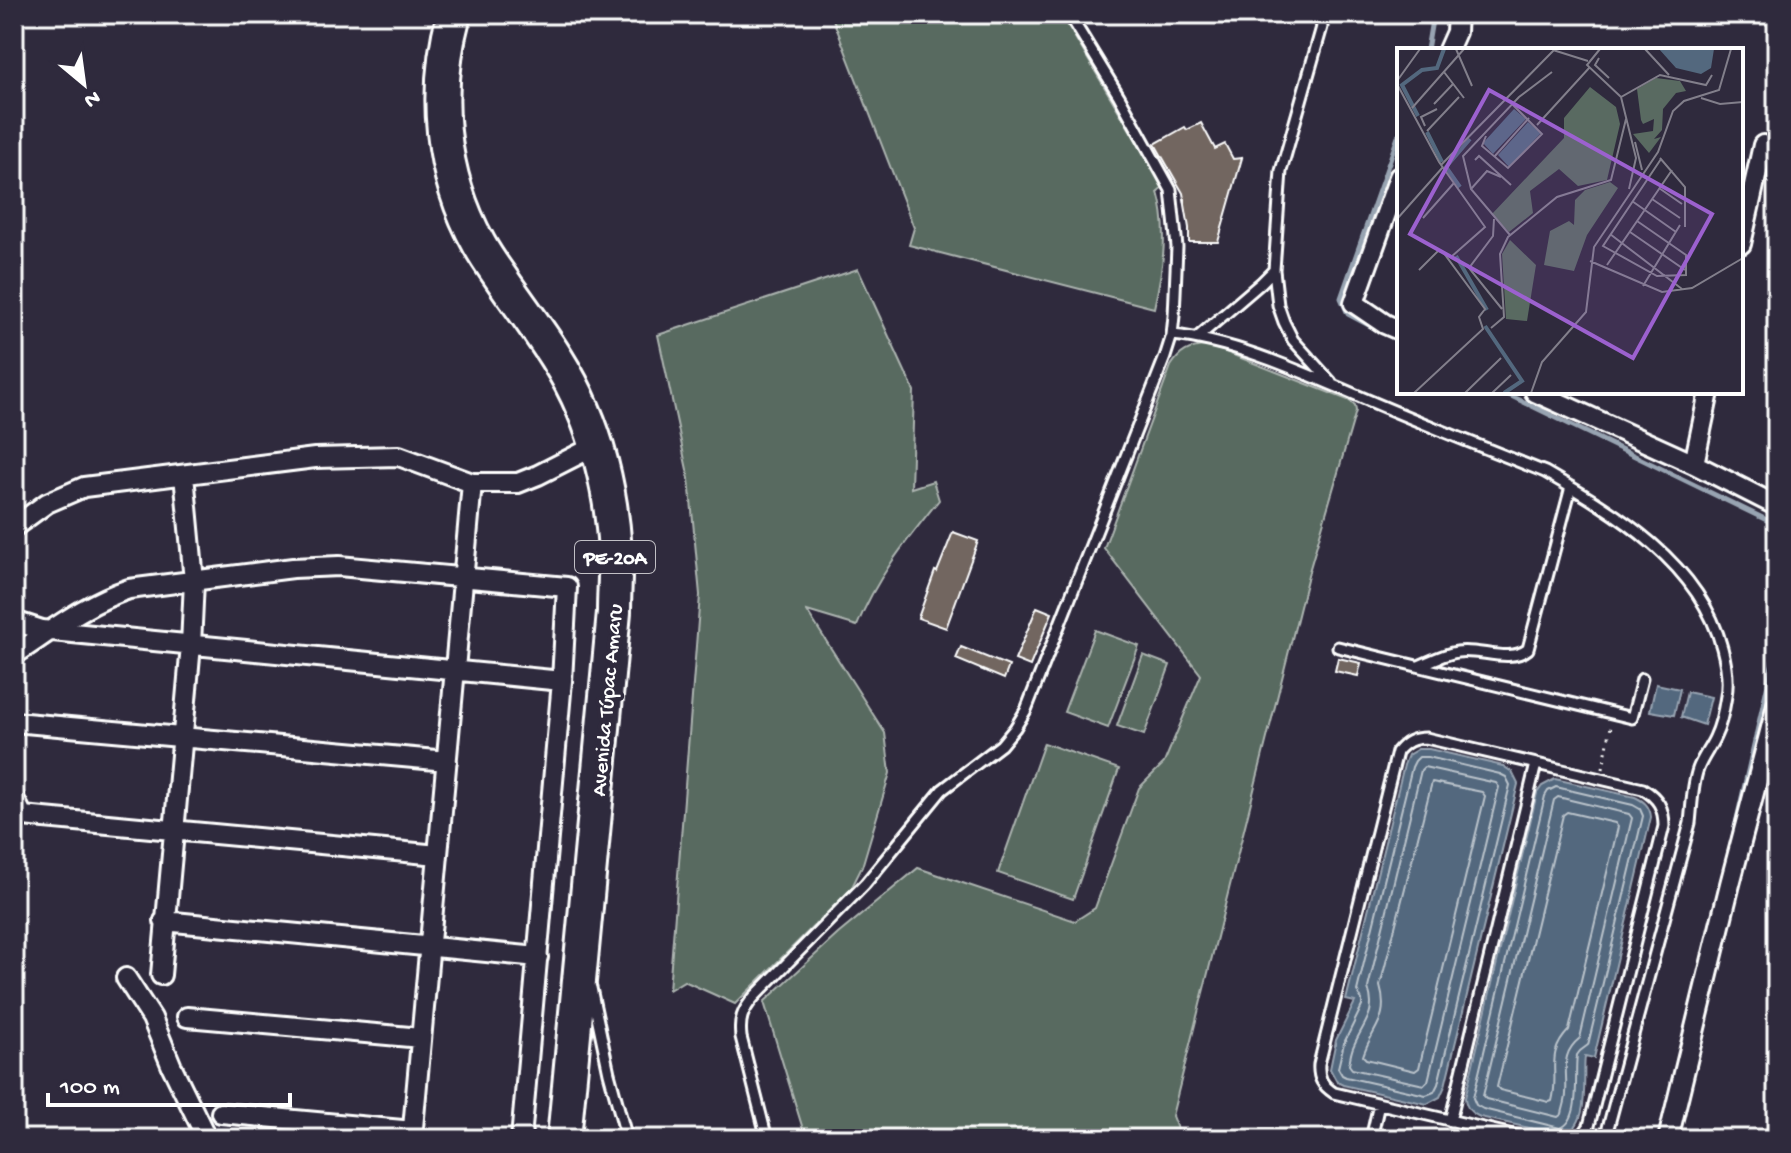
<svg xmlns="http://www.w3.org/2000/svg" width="1791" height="1153" viewBox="0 0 1791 1153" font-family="'Gochi Hand',sans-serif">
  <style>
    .green { fill: #596a61; stroke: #acb4b0; stroke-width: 2 }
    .water { fill: #53687e; stroke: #98a4b2; stroke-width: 2 }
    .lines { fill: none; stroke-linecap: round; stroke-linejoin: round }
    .shore { stroke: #bac3cb; stroke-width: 2 }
    .stream { stroke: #98a4b2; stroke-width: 5 }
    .building { fill: #726661; stroke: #fff; stroke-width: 2 }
    .lane-casing { stroke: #fff; stroke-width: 15 }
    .street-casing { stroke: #fff; stroke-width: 24 }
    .highway-casing { stroke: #fff; stroke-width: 38 }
    .path { stroke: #fff; stroke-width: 3; stroke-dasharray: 2 6; stroke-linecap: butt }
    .lane { stroke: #2f2a3d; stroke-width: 9 }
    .street { stroke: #2f2a3d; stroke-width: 18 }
    .highway { stroke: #2f2a3d; stroke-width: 32 }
    .labels { text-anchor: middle; stroke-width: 7; stroke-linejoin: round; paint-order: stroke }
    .shield { fill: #2f2a3d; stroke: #c1bfc5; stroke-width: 2 }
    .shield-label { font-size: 20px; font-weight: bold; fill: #fff }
    .street-label { font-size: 22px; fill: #fff; stroke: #2f2a3d }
    .inset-river { fill: none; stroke: #53687e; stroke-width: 4 }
    .inset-road { fill: none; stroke: #827f8b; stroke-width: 2 }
    .view { fill: #9c61cf; fill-opacity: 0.15; stroke: #9c61cf; stroke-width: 4 }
    .inset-edge { fill: none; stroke: #fff; stroke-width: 4 }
  </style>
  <rect width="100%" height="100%" fill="#2f2a3d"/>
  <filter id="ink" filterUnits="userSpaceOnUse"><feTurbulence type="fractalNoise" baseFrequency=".0125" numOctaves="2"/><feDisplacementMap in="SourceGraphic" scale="16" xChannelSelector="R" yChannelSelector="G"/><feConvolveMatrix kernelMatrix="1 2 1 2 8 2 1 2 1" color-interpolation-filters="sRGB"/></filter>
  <g filter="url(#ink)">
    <!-- green -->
    <path class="green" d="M831,14H1061L1164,187L1158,192C1169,230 1163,269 1154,308L909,245L914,228Z
      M858,269L914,391L911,488L933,481L939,500C907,540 876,578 857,626L807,611L885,733L890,773L862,867L851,889L735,1004L684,981L669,990L700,595L689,479L658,335Z
      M1206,346L1223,351L1348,400L1355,405L1356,411L1308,575L1172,1116L1181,1139H806L764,1002L838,934L918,868L1075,921L1095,908L1139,788L1164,763L1201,675L1104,548L1171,366C1180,352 1189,347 1206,346Z
      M1095,630L1139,646L1108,728L1064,712Z
      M1143,655L1170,665L1144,735L1117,726Z
      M1044,743L1119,769L1073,899L998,873Z"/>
    <!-- water -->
    <path class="water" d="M1656,684L1680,689L1674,715L1650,711Z
      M1687,692L1711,697L1704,725L1681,717Z
      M1418,749H1429L1503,766L1512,772L1518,784L1445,1086L1440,1097L1427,1104L1343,1085L1337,1082L1330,1069L1336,1040L1355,1002L1346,1000L1404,765L1408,755Z
      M1555,779L1635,797C1644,801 1650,806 1651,817L1594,1058L1585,1056C1582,1079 1592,1129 1561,1135L1480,1117C1471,1113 1466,1108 1465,1098L1537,793L1542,786Z"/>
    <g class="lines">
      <!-- shore -->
      <path class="shore" d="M1419,757H1428L1500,774L1506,777L1510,785L1438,1084L1434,1092L1426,1095L1346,1077L1342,1075L1338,1068L1344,1043L1362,1006V1000L1357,991L1412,767L1415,761Z
        M1424,767L1496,783L1499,787L1428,1081L1424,1085L1352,1069L1349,1065C1350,1058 1351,1051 1354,1045C1364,1022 1377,1013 1368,988L1421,770Z
        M1432,782L1482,792L1485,796L1419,1068L1415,1071L1366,1059L1363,1056C1372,1027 1390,1020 1380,986Z
        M1556,787L1633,805L1640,809L1643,816L1588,1045L1580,1051L1577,1055C1574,1074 1582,1121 1560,1128L1483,1109L1476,1105L1473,1098L1545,796L1548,791Z
        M1558,797L1629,814L1632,818L1580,1038C1559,1055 1568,1070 1566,1094C1566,1101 1563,1108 1562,1114L1558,1117L1486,1099L1483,1096L1554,800Z
        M1567,812L1615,823L1618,827L1569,1030C1544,1056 1560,1071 1552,1101L1549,1102L1500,1090L1497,1087L1563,815Z"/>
      <!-- stream -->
      <path class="stream" d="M1427,50L1433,14
        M1399,134L1341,298L1348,314L1399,341
        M1503,392L1777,525
        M1729,854L1777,644"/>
    </g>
    <!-- building -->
    <path class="building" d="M1201,123L1215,149L1225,144L1233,159L1242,158L1218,242H1189V228L1183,193L1155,144L1185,127L1187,130Z
      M953,532L978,541L946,628L918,618L935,571L937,572Z
      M1037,607L1052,613L1030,666L1015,660Z
      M961,647L1009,666L1004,679L956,659Z
      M1338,658L1361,663L1358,676L1335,671Z"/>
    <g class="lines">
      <defs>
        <path id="lane" d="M1319,14L1322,27L1318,41L1281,171L1274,270L1278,305L1284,322L1293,340L1331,382
          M1172,335C1236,341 1304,373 1363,398C1423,424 1485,448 1545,472C1616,513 1700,563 1722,648C1726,663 1729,680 1726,696C1724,709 1721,725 1715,737C1710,748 1702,758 1698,769C1692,786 1692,806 1690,823L1605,1139
          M1198,337L1261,283L1274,270
          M1338,647L1632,718L1642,679
          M1419,666C1431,661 1444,654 1457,652C1479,648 1509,664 1528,649L1571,487
          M591,988L609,1073L627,1139
          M1450,1121L1536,764
          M767,1139L741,1037C739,1020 742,1011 754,997L865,884L942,790L1001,745L1015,728L1026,710L1165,357L1172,335L1174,316L1177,247L1171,190L1119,96L1069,14
          M1371,1139L1379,1104
          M1530,1139L1334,1093C1322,1085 1318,1078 1319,1064L1397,752C1405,742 1413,738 1426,738L1643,789C1658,798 1664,808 1664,826L1589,1126L1580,1139"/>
        <path id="street" d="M1448,50L1456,32L1457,14
          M1399,177L1354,303L1385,324L1399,330
          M1741,244L1763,145
          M1535,392L1694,464L1777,506
          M1694,464L1709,392
          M14,527L47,503L84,487L315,458L399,456L472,483H518L538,475L597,445
          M14,621L42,630L562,681
          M14,655C51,631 86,603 129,589L293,568L339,566L567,587L562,681L521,1139
          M14,722L447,761
          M14,798L23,816L438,855
          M164,921L538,957
          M161,975L191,645L194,581L184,475
          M126,978L152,1018L172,1067L207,1139
          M187,1017L421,1038
          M221,1113L413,1131
          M412,1139L472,483
          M1668,1139L1730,884L1777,705"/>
        <path id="highway" d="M454,14C433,91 440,174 479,244C485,255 492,265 499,275C528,318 563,360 583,409C602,453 612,503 615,551C616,571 614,592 614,612L564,1139"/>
      </defs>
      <!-- lane casing -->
      <use href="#lane" class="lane-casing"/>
      <!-- street casing -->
      <use href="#street" class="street-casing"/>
      <!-- highway casing -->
      <use href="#highway" class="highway-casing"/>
      <!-- path -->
      <path class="path" d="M1603,769L1611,726"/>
      <!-- lane -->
      <use href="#lane" class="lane"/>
      <!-- street -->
      <use href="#street" class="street"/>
      <!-- highway -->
      <use href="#highway" class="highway"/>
    </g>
  </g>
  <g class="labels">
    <!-- shield labels -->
    <rect class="shield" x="575" y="541" width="80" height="32" rx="6"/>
    <g class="shield-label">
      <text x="615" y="564">PE-20A</text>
    </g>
    <!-- street labels -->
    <g class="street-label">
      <text transform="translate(605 700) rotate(-85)" y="8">Avenida Túpac Amaru</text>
    </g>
  </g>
  <!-- overview -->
  <g transform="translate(1397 48)">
    <rect width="346" height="346" fill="#2f2a3d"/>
    <path d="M259,30L283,33L289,43L279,45L266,61L265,82L257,91L264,89L252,105L236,86L256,83L257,71L246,76L244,72L240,41ZM193,39L219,59L223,76L210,132L181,138L162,121L133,143L136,165L112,184L95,166L167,90V70ZM213,134L221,140L190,187L177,223L147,217L153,183L172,173L177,177L178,152L188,142ZM113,192L139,217L130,273L109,271L105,206Z" fill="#596a61"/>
    <path d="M262,1H317L314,20L304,26L279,20ZM117,61L129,71L96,106L86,95ZM131,74L144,85L112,119L101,107Z" fill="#53687e"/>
    <path class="inset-river" d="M21,68L5,37L25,22L40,20L47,1M30,84L45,114M63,139L49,119L73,91M59,208L90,262M88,278L125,333L107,345"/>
    <path class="inset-road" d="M59,1L75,38M203,1L190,17L224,49L263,27L309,37L315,27M248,1L272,27M156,2L191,13M202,10L198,17L212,30M47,24L67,50M0,33L23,1M0,36L42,114L88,179L54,209M224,49L239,110L232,141M304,50L323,56L346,54M37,56L56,36M15,60L67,1M140,77L193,19M28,78L24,69L40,61M30,83L62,49M89,88L85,98L111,120L145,86L115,56M238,94L245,122M97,109L132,70M263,110L288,139V179M78,112L82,108L114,137M44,117L158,1M262,140L285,156M74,141L90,123L104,129M255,151L283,170M235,153L279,184M26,170L57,135M0,171L46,119M97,171L96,188L72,220L105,261M240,173L289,207V227L260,228L206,198L264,111M233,184L288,222M213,186L285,241M113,187L74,141L66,108L122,49L155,24M193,213L265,244L295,240L346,210M210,217L275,122M246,238L283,177M94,280L107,269L103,206L111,189L160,149L214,132L229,71M17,345L86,281L82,269L88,261L46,204L41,203L22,222M68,345L104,310M95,345L114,327M134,345L145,314L189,264L197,199L261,104L276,63L287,53L322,42L334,1"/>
    <path class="view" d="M92,42L315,166L236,310L13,186Z"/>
    <rect width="346" height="346" class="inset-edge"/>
  </g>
  <!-- margin -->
  <rect width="1791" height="1153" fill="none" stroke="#2f2a3d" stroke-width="48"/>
  <rect x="24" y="24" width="1743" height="1105" fill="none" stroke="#fff" stroke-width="3" filter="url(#ink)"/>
  <!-- north arrow -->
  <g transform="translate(84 84) rotate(151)" stroke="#2f2a3d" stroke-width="6" paint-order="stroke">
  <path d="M0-6L14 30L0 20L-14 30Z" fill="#ffffff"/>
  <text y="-12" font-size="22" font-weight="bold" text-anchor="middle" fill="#ffffff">N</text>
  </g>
  <!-- scale -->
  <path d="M48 1093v12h242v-12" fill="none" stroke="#ffffff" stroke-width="4"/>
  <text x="60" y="1093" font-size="24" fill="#ffffff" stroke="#2f2a3d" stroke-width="6" paint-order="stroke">100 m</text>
</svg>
